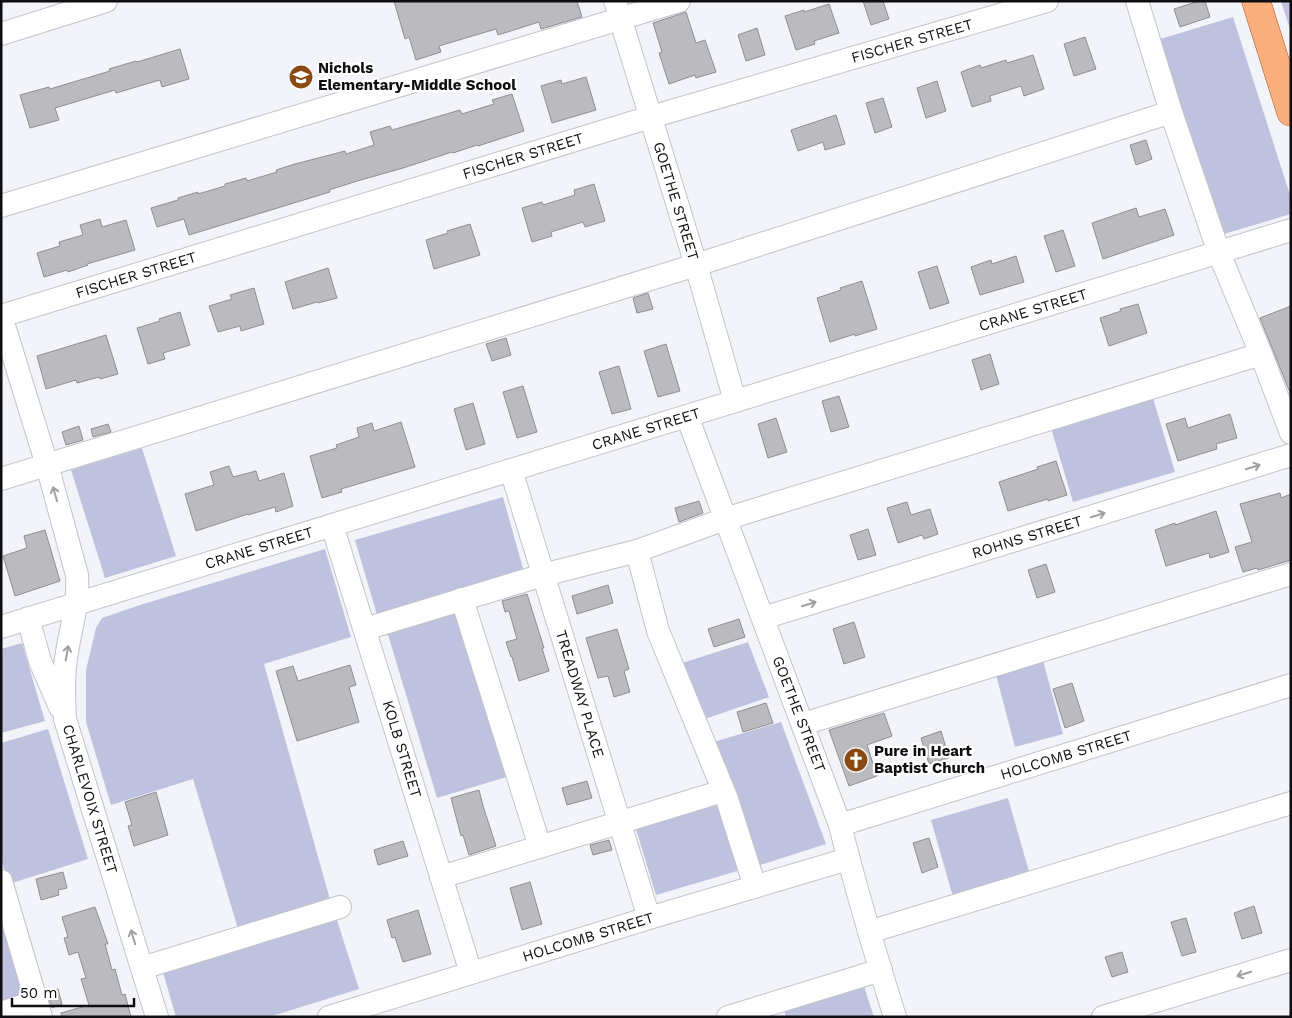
<svg xmlns="http://www.w3.org/2000/svg" width="1292" height="1018" viewBox="0 0 1292 1018" font-family="'Work Sans',sans-serif">
  <style>
    .green { fill: #bfc2de }
    .building { fill: #bbbabf; stroke: #908e94 }
    .lines { fill: none; stroke-linecap: round; stroke-linejoin: round }
    .minor-casing { stroke: #c2c3c9; stroke-width: 24 }
    .major-casing { stroke: #a65320; stroke-width: 29 }
    .minor { stroke: #fff; stroke-width: 22 }
    .major { stroke: #faae7e; stroke-width: 28 }
    .oneway { stroke: #9f9fa0 }
    .labels { text-anchor: middle; stroke-width: 4.5; stroke-linejoin: round; paint-order: stroke }
    .street-label { font-size: 15px; fill: #0f0f11; stroke: #fff }
    .poi-label { font-size: 15px; font-weight: bold; fill: #0f0f11; stroke: #fff; text-anchor: start }
  </style>
  <rect width="100%" height="100%" fill="#f3f4fa"/>
  <!-- green -->
  <path class="green" d="M1281,1H1291V32Z
    M1233,17L1291,198V214L1217,236L1157,40Z
    M1153,398L1175,472L1073,502L1051,428Z
    M142,448L176,556L105,578L71,470Z
    M503,497L524,572L377,615L355,540Z
    M325,549L351,637L264,664L331,903L239,932L193,779L111,805L86,722V670L96,628L102,618L140,605Z
    M459,606L510,776L437,798L386,628Z
    M748,642L769,697L702,720L679,664Z
    M22,643L45,721L1,733V649Z
    M1042,657L1063,734L1015,747L995,671Z
    M781,722L826,844L757,866L710,743Z
    M48,729L88,859L9,884L1,859V743Z
    M1008,798L1030,875L953,897L931,820Z
    M721,799L744,869L656,895L635,826Z
    M1,898L32,1000L1,1009Z
    M336,917L359,989L269,1017H176L162,969Z
    M863,983L874,1017H786L783,1007Z"/>
  <!-- building -->
  <path class="building" d="M394,1H577L582,17L541,29L539,22L498,35L496,29L439,46L441,52L416,60L409,37L405,39Z
    M863,1H883L889,19L871,25Z
    M1199,1H1205L1210,17L1180,27L1174,9Z
    M829,4L839,33L814,41L815,44L796,50L785,16L804,10V12Z
    M686,12L696,43L705,40L716,72L696,78L695,75L669,84L659,53L662,52L653,23Z
    M757,28L765,55L746,61L738,35Z
    M1085,37L1096,69L1074,76L1064,44Z
    M180,49L189,79L162,87L160,80L116,93L115,90L55,108L59,120L30,128L20,95L49,87L50,89L110,71L109,69L136,61L137,62Z
    M1033,55L1044,89L1024,96L1021,86L990,96L991,101L972,107L961,72L980,65L981,68L1006,60L1007,63Z
    M586,77L596,110L552,123L541,86L561,80L562,84Z
    M937,81L946,111L926,118L917,88Z
    M512,94L524,131L478,146L477,145L453,153L452,152L403,168L354,182L329,190L330,192L189,235L184,219L157,227L151,208L178,200V198L198,192V194L225,186V184L246,178L247,181L277,172L276,170L295,164L345,151L346,154L374,145L370,132L390,126L392,130L460,110L462,114L494,104L492,100Z
    M883,98L892,127L875,133L866,103Z
    M836,115L845,144L825,150L823,142L798,151L791,130Z
    M1146,140L1152,159L1136,165L1130,145Z
    M594,184L605,221L585,227L583,222L551,232L552,236L532,242L522,208L542,202L543,205L575,195L574,190Z
    M1136,208L1139,217L1165,209L1174,235L1103,259L1092,223Z
    M100,219L102,227L126,220L135,250L87,264L88,265L68,272L67,270L44,277L37,253L60,246L59,242L83,235L80,225Z
    M470,224L480,255L434,269L426,240L448,233L447,231Z
    M1063,230L1075,266L1056,272L1044,236Z
    M1016,256L1024,282L980,295L971,267L991,260L992,264Z
    M937,266L949,303L930,309L918,272Z
    M328,268L337,298L318,303L317,302L293,309L285,282Z
    M862,281L877,329L855,336V334L830,342L817,298L841,290L840,288Z
    M254,288L264,324L241,331L240,326L218,332L209,306L232,299L230,295Z
    M648,293L653,309L637,313L633,298Z
    M1138,304L1147,333L1109,346L1100,318L1121,311L1120,309Z
    M1291,306V395L1260,318Z
    M180,312L190,345L163,353L165,359L148,364L137,328L160,321L159,319Z
    M106,335L118,374L100,379L99,377L77,383L76,380L46,389L37,356Z
    M506,338L511,355L492,361L486,344Z
    M666,344L680,391L658,397L644,351Z
    M990,354L999,384L981,390L972,360Z
    M619,366L631,409L612,414L599,372Z
    M523,386L537,432L517,438L503,392Z
    M839,396L849,427L831,432L822,401Z
    M473,403L485,444L466,450L454,409Z
    M1230,414L1237,438L1216,444L1217,449L1178,461L1166,424L1185,418L1188,428Z
    M776,418L787,452L768,458L758,424Z
    M401,422L415,467L341,489L342,492L322,498L310,456L337,448L336,445L359,437L357,428L372,423L374,431Z
    M108,424L111,432L93,437L91,429Z
    M79,426L83,440L66,445L62,432Z
    M1056,461L1067,495L1048,501V499L1008,511L999,482L1038,469L1037,467Z
    M229,466L233,477L256,471L259,481L284,473L293,506L276,512L275,507L248,515V514L196,531L185,494L214,485L210,472Z
    M1280,493L1281,498L1291,494V560L1258,570L1257,568L1243,572L1235,547L1252,542L1240,504Z
    M699,501L703,513L679,522L675,508Z
    M907,502L911,515L930,509L938,534L924,539L922,535L898,543L887,508Z
    M1216,511L1229,552L1210,558L1209,553L1166,566L1155,530L1175,523V525Z
    M868,529L876,555L858,560L850,535Z
    M45,530L60,581L15,596L3,556L27,548L24,536Z
    M1046,564L1055,592L1037,598L1028,570Z
    M608,585L613,603L577,614L572,596Z
    M527,594L544,648H542L549,671L519,681L512,657H511L506,642L517,639L509,611L505,612L502,601Z
    M739,619L745,637L714,647L708,629Z
    M854,622L865,657L844,664L833,629Z
    M617,629L629,669L624,671L630,692L614,697L608,676L598,678L586,638Z
    M350,665L356,685L349,687L359,722L297,741L276,671L293,666L298,681Z
    M1072,683L1084,721L1065,728L1053,689Z
    M766,703L773,723L743,732L737,712Z
    M884,713L892,736L867,745L877,776L849,786L829,730Z
    M941,731L949,758L929,764L921,738Z
    M587,781L592,798L567,805L562,788Z
    M479,790L483,806L496,846L469,855L463,835L461,836L451,798Z
    M156,792L168,835L134,846L128,826L132,825L125,802Z
    M929,838L938,867L922,873L913,843Z
    M609,840L612,850L593,855L590,845Z
    M403,841L408,856L378,865L374,850Z
    M63,872L67,888L58,890L59,895L41,900L36,879Z
    M530,882L542,924L522,930L510,888Z
    M1254,906L1262,933L1242,939L1234,913Z
    M95,907L108,944H105L112,970L115,969L122,995L125,994L131,1017H62L61,1013L89,1005L81,979L86,978L78,952L69,955L64,938L68,937L62,917Z
    M418,910L431,954L403,962L395,937L392,938L387,920Z
    M1186,918L1196,952L1182,956L1171,922Z
    M1122,952L1128,972L1112,977L1105,957Z
    M58,989L62,1004L52,1008L47,992Z"/>
  <g class="lines">
    <defs>
      <path id="minor" d="M615,1L696,265L735,401
        M1137,1L1171,112L1219,253L1261,354L1291,433
        M1,34L106,1
        M1,206L679,1
        M1,316L634,122L1047,1
        M1,316L47,465L77,575C79,602 71,627 67,652C63,674 64,696 65,719L157,1017
        M687,416L840,825C856,890 875,953 895,1017
        M511,470L649,918
        M1,479L696,265L1171,112
        M332,525L471,973
        M637,551L658,631L727,799L755,887
        M462,599L540,847
        M28,618L40,661L60,707
        M763,618L1291,455
        M1,627L1291,230
        M365,629L543,575L637,551L725,519L1261,354
        M803,724L1291,574
        M840,825L1291,685
        M441,877L723,791
        M1,881L41,1017
        M869,932L1291,803
        M142,968L340,907
        M1,1013L37,1001
        M329,1017L649,918L848,859
        M728,1017L881,970
        M1103,1017L1291,960"/>
      <path id="major" d="M1256,1L1291,112"/>
    </defs>
    <!-- minor casing -->
    <use href="#minor" class="minor-casing"/>
    <!-- major casing -->
    <use href="#major" class="major-casing"/>
    <!-- minor -->
    <use href="#minor" class="minor"/>
    <!-- major -->
    <use href="#major" class="major"/>
  </g>
  <!-- one-way arrows -->
  <defs><path id="oneway-shaft" d="M-6 0H5M1.5-3L5.5 0L1.5 3" fill="none" stroke-width="1.6" stroke-linecap="round" stroke-linejoin="round" transform="scale(1.25)"/></defs>
  <g class="oneway">
    <use href="#oneway-shaft" transform="translate(1253 467) rotate(-17)"/>
    <use href="#oneway-shaft" transform="translate(55 494) rotate(-106)"/>
    <use href="#oneway-shaft" transform="translate(1098 515) rotate(-17)"/>
    <use href="#oneway-shaft" transform="translate(809 604) rotate(-17)"/>
    <use href="#oneway-shaft" transform="translate(67 653) rotate(-80)"/>
    <use href="#oneway-shaft" transform="translate(133 937) rotate(-107)"/>
    <use href="#oneway-shaft" transform="translate(1244 974) rotate(163)"/>
  </g>
  <!-- icons -->
  <defs>
    <symbol id="school-disc" viewBox="-11 -11 22 22"><circle r="9.5" fill="#8a4a13" stroke="#fff"/><path d="M0-5L7-2L0 1L-7-2ZM-4 1L0 2.5L4 1V4Q0 6-4 4Z" fill="#fff"/></symbol>
    <symbol id="church-disc" viewBox="-11 -11 22 22"><circle r="9.5" fill="#8a4a13" stroke="#fff"/><path d="M-1.2-6h2.4v3.5h3.3v2.4h-3.3V6h-2.4V-.1h-3.3v-2.4h3.3Z" fill="#fff"/></symbol>
  </defs>
  <g fill-rule="evenodd">
    <use href="#school-disc" x="287" y="63" width="28" height="28"/>
    <use href="#church-disc" x="842" y="746" width="28" height="28"/>
  </g>
  <g class="labels">
    <!-- street labels -->
    <g class="street-label">
      <text transform="translate(912 41) rotate(-16)" y="5">FISCHER STREET</text>
      <text transform="translate(523 156) rotate(-17)" y="5">FISCHER STREET</text>
      <text transform="translate(676 201) rotate(73)" y="5">GOETHE STREET</text>
      <text transform="translate(136 275) rotate(-17)" y="5">FISCHER STREET</text>
      <text transform="translate(1033 310) rotate(-17)" y="5">CRANE STREET</text>
      <text transform="translate(646 429) rotate(-17)" y="5">CRANE STREET</text>
      <text transform="translate(1027 537) rotate(-17)" y="5">ROHNS STREET</text>
      <text transform="translate(259 548) rotate(-17)" y="5">CRANE STREET</text>
      <text transform="translate(580 694) rotate(73)" y="5">TREADWAY PLACE</text>
      <text transform="translate(799 714) rotate(69)" y="5">GOETHE STREET</text>
      <text transform="translate(402 749) rotate(73)" y="5">KOLB STREET</text>
      <text transform="translate(1066 755) rotate(-17)" y="5">HOLCOMB STREET</text>
      <text transform="translate(90 799) rotate(73)" y="5">CHARLEVOIX STREET</text>
      <text transform="translate(588 937) rotate(-17)" y="5">HOLCOMB STREET</text>
    </g>
    <!-- poi labels -->
    <g class="poi-label">
      <text x="318" y="73">Nichols<tspan x="318" dy="17">Elementary-Middle School</tspan></text>
      <text x="874" y="756">Pure in Heart<tspan x="874" dy="17">Baptist Church</tspan></text>
    </g>
  </g>
  <!-- border -->
  <rect width="1292" height="1018" fill="none" stroke="#0f0f11" stroke-width="5"/>
  <!-- scale -->
  <path d="M12 998v8h122v-8" fill="none" stroke="#0f0f11" stroke-width="2.5"/>
  <text x="20" y="998" font-size="15" fill="#0f0f11" stroke="#ffffff" stroke-width="4" paint-order="stroke">50 m</text>
</svg>
